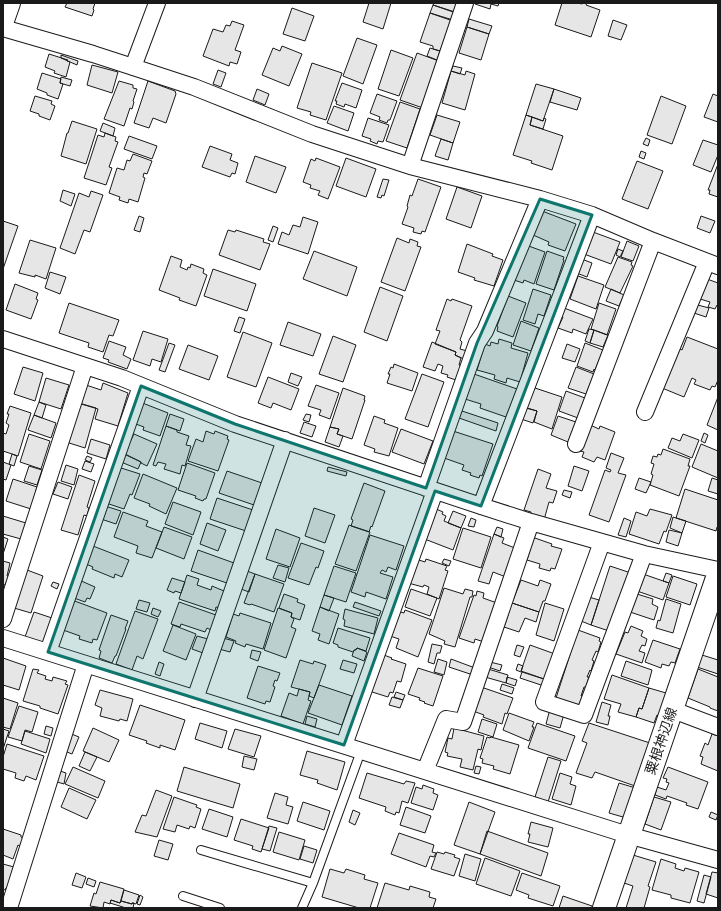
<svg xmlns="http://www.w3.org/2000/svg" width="721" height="911" viewBox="0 0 721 911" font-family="'Space Grotesk','Noto Sans JP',sans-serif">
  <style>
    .building { fill: #e6e6e6; stroke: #1a1a1a }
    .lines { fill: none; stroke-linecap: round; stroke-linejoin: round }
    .lane-casing { stroke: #1a1a1a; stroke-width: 10 }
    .street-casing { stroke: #1a1a1a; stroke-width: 18 }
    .secondary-casing { stroke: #1a1a1a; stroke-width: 24 }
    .lane { stroke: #fff; stroke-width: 8 }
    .street { stroke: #fff; stroke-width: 16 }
    .secondary { stroke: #fff; stroke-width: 22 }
    .marked { fill: #0f766e; fill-opacity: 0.2; stroke: #0f766e; stroke-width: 3; stroke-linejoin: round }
    .labels { text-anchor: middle; stroke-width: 3; stroke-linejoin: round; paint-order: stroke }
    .street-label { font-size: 14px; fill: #1a1a1a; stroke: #fff }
  </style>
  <rect width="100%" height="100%" fill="#fff"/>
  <!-- building -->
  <path class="building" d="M67,3H95L93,9L94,10L92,16L65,7Z
    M369,3H391L383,29L363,22Z
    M434,3H458L455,12L433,5Z
    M476,3H499L498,6L491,4L490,9L475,4Z
    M562,3H578L582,4V3H587L586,5L600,10L591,37L555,25Z
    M433,5L456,13L453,21L430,13Z
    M292,8L314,16L305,41L283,34Z
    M430,13L453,20L440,51L433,49V46L420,42Z
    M469,19L492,26L489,34L467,27Z
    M613,20L627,25L621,40L608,36Z
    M232,21L244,25L235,50L241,52L237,64L230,62L229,66L203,56L213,29L223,32L226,25L230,26Z
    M467,27L489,34L481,60L459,53Z
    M357,38L377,45L363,84L343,76Z
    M282,46L302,54L289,86L262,75L273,48L280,51Z
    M430,48L440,51L437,60L427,56Z
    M391,50L413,58L399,96L378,89Z
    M417,53L439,61L423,108L400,100Z
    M49,54L68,60L67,61L70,62L66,77L54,73L55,71L45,67Z
    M61,55L78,61L77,65L61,58Z
    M312,63L342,73L326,120L310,115L311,112L297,108Z
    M92,65L118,72L112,93L87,85Z
    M453,66L462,68L460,74L451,71Z
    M218,70L226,73L221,87L213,84Z
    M451,71L465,75L466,71L475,74L465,110L442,103Z
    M42,73L61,79L60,83L63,84L58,99L47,95V93L37,89Z
    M61,77L72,80L70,86L60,83Z
    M119,81L133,85V88L137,89L133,101L134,102L132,109L130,108L124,126L104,119Z
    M148,81L175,91L176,94L166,123L153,118L149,128L134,123Z
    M342,83L362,90L356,108L345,104L344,107L336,104L337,101H335Z
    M536,84L554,89L543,121L526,115Z
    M257,89L269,94L265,105L253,100Z
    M554,89L581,98L577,110L550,102Z
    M377,94L397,101L390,120H388L387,123L379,120L380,117L370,113Z
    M713,94L718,96V122L704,117Z
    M35,96L52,101L51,104L55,106L50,120L39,116V114L30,111Z
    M661,96L686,106L672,144L647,135Z
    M400,102L420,109L407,148L386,141Z
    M334,106L354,113L348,131L327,123Z
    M437,115L460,122L453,143L430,135Z
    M526,115L532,117L530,125L563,136L552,170L531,163L532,161L513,155Z
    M532,117L543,121L544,118L546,119L543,129L530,125Z
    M368,118L389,125L383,142L378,141L377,144L370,141L371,139L362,136Z
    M72,121L97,129L86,164L61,156L67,133H68Z
    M103,123L115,128L113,136L100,131Z
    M105,133L116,137L115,141L118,142L109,167L112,168L106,185L84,178L98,135L104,137Z
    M129,136L157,146L152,159L124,149Z
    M646,138L650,140L648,146L643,144Z
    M441,139L453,143L448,160L435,156Z
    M703,140L718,145V155L711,172L693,165Z
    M210,146L232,154L230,160L238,163L235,174L232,173L230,177L202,167Z
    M641,151L646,153L644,159L639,157Z
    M133,154L152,161L147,174L144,173L143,177L145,178L138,202L129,199L128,203L119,200L120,197L109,193L117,168L124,170L127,160L130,161Z
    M255,156L286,167L276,193L246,182Z
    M316,158L340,167L328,199L318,195L320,191L310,188L311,185L303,182L311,159L315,161Z
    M346,158L376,169L366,197L336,186Z
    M637,161L663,171L648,209L622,199Z
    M718,164V197L709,194L710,190H708Z
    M383,179L389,180L384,196L382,195L381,198L377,197Z
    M418,179L441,187L425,232L422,231L421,234L413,232L414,228L402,224L408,207L407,206L410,195L412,196Z
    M457,187L482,196L471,228L446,219Z
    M63,190L75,194L71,206L60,201Z
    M91,191L103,195L90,232L84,230L75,254L60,248L79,193L89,197Z
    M542,211L576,224L565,251L548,245L549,242L533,235Z
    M139,216L144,218L140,232L134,230Z
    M701,216L715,221L710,233L697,228Z
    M303,217L318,222L308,254L278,244L282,232L289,235L293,225L300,227Z
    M3,221L18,226L3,269Z
    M273,226L278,228L273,242L268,240Z
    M228,230L235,232L236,230L264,239L263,242L270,244L260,270L219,255Z
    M593,232L620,242L611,264L584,254Z
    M397,238L409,243L410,239L418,242L417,246L421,247L405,291L381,282Z
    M30,240L56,248L46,279L35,275V277L19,273Z
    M627,241L639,246L633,261L621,257Z
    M467,244L493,254L492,256L503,260L494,286L474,280L475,278L458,272Z
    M526,245L545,252L534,284L524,280L523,283L514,280Z
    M618,249L623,251L620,257L616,255Z
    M314,251L357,267L347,296L303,279Z
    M547,251L564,257L563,260H564L554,290L536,284Z
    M171,256L182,260L180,267L187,270L188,267L190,268L191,264L204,269L203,273L207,275L196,306L179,300L180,298L159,290Z
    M618,257L632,262L631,265L633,266L620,293L605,287Z
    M579,258L592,263L587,277L574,272Z
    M213,269L256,284L247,311L204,296Z
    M50,272L66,277L60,294L45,288Z
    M578,276L604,285L596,309L570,299Z
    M707,279L718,283V305H717L715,309L708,307L710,302L700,299Z
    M15,284L38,293L36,299L38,300L31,319L6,310Z
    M380,287L403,296L387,341L364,332Z
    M533,289L551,295L544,316L538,314L535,324L523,320Z
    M611,289L624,295L619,306L606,301Z
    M508,296L526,303L513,337L497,331L498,327L497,326Z
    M447,299L451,301L452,299L472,306L460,340L462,342L460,349L467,351L464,359L455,355L456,352L435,344L440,331L436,330Z
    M69,303L119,320L113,336L109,335L103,352L88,347L89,343L59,333Z
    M599,303L616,309L607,335L591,329Z
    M694,304L709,308L706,317L691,312Z
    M564,308L593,319L586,334L573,329L572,333L558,328L563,317L561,316Z
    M239,317L245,319L240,333L234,331Z
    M521,321L539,328L531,351L513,345Z
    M288,322L321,334L313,356L280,345Z
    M589,329L594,330L590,343L585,341Z
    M594,330L608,335L603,347L590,343Z
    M143,331L168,339L161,362L152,359L150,366L133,360Z
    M243,332L272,343L256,387L227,377Z
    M333,336L356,345L343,382L319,374Z
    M687,337L718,349V380L715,387L712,386L710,390L694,384L696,380L692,378L684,397L662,388L678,348L682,350Z
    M499,339L512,343L511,348L528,353L520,382L507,378L506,383L494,379L495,375L477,370L485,344L490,346L491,342L498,344Z
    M109,341L126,347L123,355L131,359L127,369L108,362L109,360L103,358Z
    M432,342L456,352L455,355L461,358L459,365L461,366L456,380L447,377L448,375L441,373L443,366L438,364L435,371L423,367Z
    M169,343L175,345L165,372L159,370Z
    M585,343L603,350L595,370L594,369L593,372L577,366Z
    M567,344L580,349L575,362L562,358Z
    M188,345L218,356L209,380L179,369Z
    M394,364L418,373L412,391L387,383L390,374H388L391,367L393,368Z
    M23,367L43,373L35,401L14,394Z
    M576,367L594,374L586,394L568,388Z
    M291,373L302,377L298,386L288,382Z
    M422,374L444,382L428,427L405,419Z
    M474,374L517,389L506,417L480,408L481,404L465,399Z
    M268,377L299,389L291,410L273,403L271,408L258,403Z
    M46,378L69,385L61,409L39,402Z
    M103,383L128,393L118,426L95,419L98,409L78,403L83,384L101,390Z
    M316,385L339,393L330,419L319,415L321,410L308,406Z
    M532,387L562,397L552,429L534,422L537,411L526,408Z
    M343,388L365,396L364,400H365L352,439L337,434L339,429L330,427Z
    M566,391L585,398L578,418L559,411Z
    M718,397V430L707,425Z
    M39,402L46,405L42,418L34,415Z
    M140,402L168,413L160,436L143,430L144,427L133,423Z
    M79,403L96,408L85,448L66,442Z
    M10,406L31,413L18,456L3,451V433L6,434L9,425L6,423L9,414H7Z
    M524,407L537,411L533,423L521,419Z
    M462,411L498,423L496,431L459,418Z
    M170,414L184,419L180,431L166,426Z
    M306,414L311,415L309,422L303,420Z
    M34,415L56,423L51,438L28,430Z
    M374,416L385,420L384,423L398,428L389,456L374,452L375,449L364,445Z
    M558,416L576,422L568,442L551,435Z
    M304,422L316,426L312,437L300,433Z
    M590,425L599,429L600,426L615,432L605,460L597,457L594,462L582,457L584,452L580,451Z
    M166,426L177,430V432L189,436L186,445L191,446L185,466L182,465L180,474L164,469L166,464L158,462L156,466L153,465Z
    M330,427L339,429L337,434L343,436L339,447L325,442Z
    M401,429L433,441L424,464L392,452Z
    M206,431L214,434L215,431L228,436L227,439L229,440L218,471L188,461L196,439L203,442Z
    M453,431L493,444L482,476L480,475L479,478L470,475L471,473L462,470L464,465L444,458Z
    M704,433L708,435L705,443L701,441Z
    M29,434L50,441L41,469L20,462Z
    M134,434L157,444L147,466L141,463V462L124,454Z
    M683,434L699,440L692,458L668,448L672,438L680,441Z
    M91,439L110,445L106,459L87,453Z
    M701,444L718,451V478L692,467Z
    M663,449L690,459L688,466H690L679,496L650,485L653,475L651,474L654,464L651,463L653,456L657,457L658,454L661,455Z
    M611,453L624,458L618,473L626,475L609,522L589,515L605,470L610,472L611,470L606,468Z
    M12,454L17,456L14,466L9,464Z
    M125,454L141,462L138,469L121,462Z
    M87,456L92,458L90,462L85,460Z
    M85,461L94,464L91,472L82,469Z
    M3,462L11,465L6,480L3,479Z
    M187,463L215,473L206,499H204L203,501L195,498L196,496L178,490Z
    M66,465L78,469L74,485L61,481Z
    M29,466L42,470L37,485L24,481Z
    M574,466L589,471L582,491L568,486Z
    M118,467L140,474L132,495L130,494L124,509L106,503Z
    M328,467L347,472L346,476L327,471Z
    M538,469L551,474L546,488L557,491L553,503L549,502L544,520L531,514V512L524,510Z
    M227,471L262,483L254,505L219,493Z
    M143,474L177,488L166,514L149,506L150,504L134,498Z
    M79,475L95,481L87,507L89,508L87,516L84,515L78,535L61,530Z
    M639,478L651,482L646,493L635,489Z
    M712,478L718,480V494L708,491Z
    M13,479L37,487L31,509L6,501Z
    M58,482L72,487L68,499L53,494Z
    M364,483L385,491L372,527L371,526L369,532L351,526L353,520L351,519Z
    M685,489L718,500V528L717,527L716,531L676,518Z
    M564,490L572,492L570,498L562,495Z
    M217,498L253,510L246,531L210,519Z
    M173,502L201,512L193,535L165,524Z
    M105,506L121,511L116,524L101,519Z
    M314,508L335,515L325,543L305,536Z
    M434,508L443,512L442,514L446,516L444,521L461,528L453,550L422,538Z
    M650,509L672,515L666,532L664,531L659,544L629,534L636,512L647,516Z
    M453,511L466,516L461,528L448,523Z
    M123,512L148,521L146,526L162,532L152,558L136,553L138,546L114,537Z
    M3,516L26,523L21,539L3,534Z
    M673,517L686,521L682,533L670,528Z
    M471,518L476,520L474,527L468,526Z
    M624,518L631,521L626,537L618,535Z
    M207,523L226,530L218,551L200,544Z
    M349,525L370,532L356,571L335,564Z
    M164,527L192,537L184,559L156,548Z
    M497,527L503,529L501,537L494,534Z
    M463,528L491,537L481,568L453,559Z
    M276,529L300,538L290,567L266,559Z
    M669,530L682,533L678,546L666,542Z
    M494,534L504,538L502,543L515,548L506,577L493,572L489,584L478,581Z
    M370,535L404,546L396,570L388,567L386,572L382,570L380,573L393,577L386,599L366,592L365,597L351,592Z
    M3,537L8,539L3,554Z
    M532,537L552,544L551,546L562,549L555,569L551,568L550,571L539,568L540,564L527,560L530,550L529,549Z
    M301,543L324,551L318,568L316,567L309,585L288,578Z
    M93,546L129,560L122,577L115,574L114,578L92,569L93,567L86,564Z
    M198,550L234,563L227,583L191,571Z
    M416,559L425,562L426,559L447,566L445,570L448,571L439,599L427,594L429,587L424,585L423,587L408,583Z
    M444,559L451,561L449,566L442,563Z
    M3,561L10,563L7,576H9L5,585L3,584Z
    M278,565L289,568L285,582L273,578Z
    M334,566L356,573L346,602L324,595Z
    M610,566L631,573L612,632L591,625Z
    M27,570L43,576L31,613L14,608Z
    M247,571L255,574L249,592L241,589Z
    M666,573L672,575L669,583L663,581Z
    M255,574L284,584L274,612L251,604L250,605L244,603Z
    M643,574L669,583L663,600L637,591Z
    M187,575L199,579L197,585L211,590L212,586L224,591L220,608L216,607L215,611L179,599Z
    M673,576L697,584L690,605L666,597Z
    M172,578L185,582L181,593L175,591L174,593L167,590Z
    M79,580L95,587L90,599L87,598L85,602L74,598Z
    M521,580L538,586L540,580L551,584L545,601H543L539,612L512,603Z
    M53,582L59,584L57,589L51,586Z
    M444,588L463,594L465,589L473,591L472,597H470L455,647L444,644L445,641L429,634Z
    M411,589L437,598L430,616L405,607Z
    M477,591L484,593L483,598L497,603L484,642L475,639L474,643L459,638L474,595L476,596Z
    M284,594L298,599L297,602L305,605L300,620L291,617L292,613L279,608Z
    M637,594L653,599L652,604L658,607L654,620L630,612L632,604H634Z
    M324,595L334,598L329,611L320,607Z
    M589,597L599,600L591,625L581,621Z
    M666,599L681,604L673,633L656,628L658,620L660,621Z
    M72,600L107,613L97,640L93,639L92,643L79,639L80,636L63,630Z
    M139,600L150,603L147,612L136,609Z
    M179,602L216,615L211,630L207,628L205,632L181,624L180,627L171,624Z
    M355,602L381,611L379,616L353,607Z
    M512,603L539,612L536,622L525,618L519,632L504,627Z
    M545,603L564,609L554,641L536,635Z
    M320,607L339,614L329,644L318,640L320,634L312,631Z
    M153,608L161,611L158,617L151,614Z
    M278,608L292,613L291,617L294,619L291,627L296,629L286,658L264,650Z
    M345,609L378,618L374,634L344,626L345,620L343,619Z
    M405,610L432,620L418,657L396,648L399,639L390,636L397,611L404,613Z
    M135,611L158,619L143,659L137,656L132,670L116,664Z
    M34,612L52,618L44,643L25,637Z
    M240,613L271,623L263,649L246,644L245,647L235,643L236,641L226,637L233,614L239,616Z
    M111,615L128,621L125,629H126L116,656H115L112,663L99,658L101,651L99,650Z
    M173,625L196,634L186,660L163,651Z
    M631,626L643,631L641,636L647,639L645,646L642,645L639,651L645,653L642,663L616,654L625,632L628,633Z
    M338,628L370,638L366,651L357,648L353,652L338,647V645L333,643Z
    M578,630L600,638L599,641L601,642L598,652L596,651L592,660L594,661L591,671L590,670L587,677H589L586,687H584L581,696H583L579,707L555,701Z
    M197,636L208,639L203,653L192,649Z
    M223,638L234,641L230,652L219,649Z
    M653,640L680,649L675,663L671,662L669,666L662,664L661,668L645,662Z
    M432,644L442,646L440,653H437L434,664L428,662Z
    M517,645L524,647L520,657L514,655Z
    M530,645L555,654L547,680L521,671Z
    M357,648L367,652L364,661L352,656L354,650H356Z
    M252,650L261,652L258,661L250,658Z
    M381,654L392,658L391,659L406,664L401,682L397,681L393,693L390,692L388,697L369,691Z
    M702,655L718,660V674L697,667Z
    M3,658L26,666L19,690L3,685Z
    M438,659L447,662L444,675L434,672Z
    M451,659L475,668L473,675L449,667Z
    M300,660L313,664L314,661L326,665L314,698L309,696L310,692L291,687Z
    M343,660L357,664L354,673L340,669Z
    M626,661L652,670L648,685L621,676Z
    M159,662L164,664L160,676L155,674Z
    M490,662L502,665L500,671L488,667Z
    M518,664L523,666L521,672L516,670Z
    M258,666L280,673L277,681L275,680L273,686L275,687L270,702L266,701L265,704L247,698Z
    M418,668L443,676L433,706L424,703L425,702L419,700L420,698L408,694Z
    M33,669L39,670L37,673L46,676L45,679L52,681L53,677L67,681L65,684L68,685L58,714L40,708V706L23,701Z
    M488,669L508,675L506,683L485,677Z
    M698,669L718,677V711L710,708V707L688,698Z
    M522,672L547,680L544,686L520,678Z
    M612,675L649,688L642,709L639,708L636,717L618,712L621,704L604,699Z
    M507,677L517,680L515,686L506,683Z
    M502,684L514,688L512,694L500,690Z
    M319,685L352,696L342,725L308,713Z
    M481,687L513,698L507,714L505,713L502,724L483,717L484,715L473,711Z
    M649,688L666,693L659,716L657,715L654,723L636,717L639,708L642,709Z
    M299,689L310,692L308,700L311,701L303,724L281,716L289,693L297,696Z
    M100,690L133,699L127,721L120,719L119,721L100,716L102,708L95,705Z
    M396,692L405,695L403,700L394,697Z
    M392,697L403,700L400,708L389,705Z
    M3,698L18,703L10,729L3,727Z
    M602,702L611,705L608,716H610L608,725L596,722Z
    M140,705L185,720L175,750L160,745V748L146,743L147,741L129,735Z
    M19,706L38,712L32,732L25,730L22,741L8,737Z
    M550,709L564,714L560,728L546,724Z
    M509,713L534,722L532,727H534L529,741L503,730Z
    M307,716L317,719L315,727L305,724Z
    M482,719L497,724L493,737L478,732Z
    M200,723L227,731L222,748L195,739Z
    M537,723L575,736L566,761L528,748Z
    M589,723L653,744L638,787L595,772L592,778L576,773L587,743L582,741Z
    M46,726L53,728L51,736L44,734Z
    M93,728L119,740L109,762L83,751Z
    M454,728L484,736L481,750L478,749L473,770L460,767L462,759L447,756L448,753L445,752L448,738L452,739Z
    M3,729L9,731L3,749Z
    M235,729L261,736L254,757L228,749Z
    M25,731L50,739L46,753L21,744Z
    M69,733L79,737L72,754L62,750Z
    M712,734L718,736V771L701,764L703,757L700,756L705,743L708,745Z
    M487,737L490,738L491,737L519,745L510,774L493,769L494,766L482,763L483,759L480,758Z
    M7,744L44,756L36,780L26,776L24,781L15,778L16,773L3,769V757Z
    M307,751L345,762L337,790L317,783L318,780L300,775Z
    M85,752L97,757L90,771L79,766Z
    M244,756L257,759L254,770L242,767Z
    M548,757L561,761L548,802L535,797Z
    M476,766L481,767L479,774L474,773Z
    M73,767L105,781L98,798L65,784Z
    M184,767L240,784L233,808L177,791Z
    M668,767L708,782L698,809L686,805L687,803L667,796L666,799L655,795L657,787L666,790L669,783L666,782L667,779L663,778Z
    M57,770L66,773L64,784L54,781Z
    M367,773L404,784L406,781L415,783L408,803L402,801L399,813L396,812L395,815L385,811L386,807L359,798Z
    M560,773L572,777L570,784L576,786L571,805L552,799Z
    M619,783L639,789L630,819L609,813Z
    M423,785L434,789L433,793L438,795L433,810L411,803L416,787L422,789Z
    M69,788L96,800L87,819L61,807Z
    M156,790L172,796L157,837L135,832L142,815L146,816Z
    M275,793L288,797L286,805L293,807L288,824L267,818Z
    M174,797L197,805L196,807L201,809L195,828L190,826L189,829L177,825L175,832L163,829Z
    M654,797L671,802L661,830L645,824Z
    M303,802L330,811L324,830L297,821Z
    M469,802L495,812L480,854L454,845Z
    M406,807L431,816L425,833L400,825Z
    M209,809L233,817L227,837L202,829Z
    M353,810L360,813L355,825L349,822Z
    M711,812L718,815L716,820L709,817Z
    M241,819L269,828L261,852L252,849L253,846L234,840Z
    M531,822L553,828L548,847L528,842L530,834H528Z
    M269,826L277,828L270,851L262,849Z
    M3,829L21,835V837L23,838L20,846L18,845L13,859L3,855Z
    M487,831L548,853L541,876L480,854Z
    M279,832L305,840L299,860L273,852Z
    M399,833L434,845L432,852L436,853L434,857L430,856L426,867L391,854Z
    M159,840L173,844L168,860L154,856Z
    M304,846L317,850L313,863L300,859Z
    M437,852L444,854L445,852L455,855L454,857L460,859L454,876L431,869Z
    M465,854L481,859L475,881L459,876Z
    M633,855L656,862L648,886L650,887L644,908H626L633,886L624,883Z
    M485,858L520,871L511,896L476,884Z
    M661,859L676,864L675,868L684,871L685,868L699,872L690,903L671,898V895L652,890Z
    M3,864L14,867L7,888H6L5,890L3,889Z
    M330,869L344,873L346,869L365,875L364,879L378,883L370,908H359L322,897Z
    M712,872L718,873V898L706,894Z
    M76,873L86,877L82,888L72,885Z
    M522,873L560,886L553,906L528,898L529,895L516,890Z
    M704,875L711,877L704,903L697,901Z
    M88,878L96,881L94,887L86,884Z
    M100,882L124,889L120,903L111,900L110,904L104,902L103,908L90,906L94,893L96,894Z
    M385,883L409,890L410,886L430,892L429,897L436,899L433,908H377Z
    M124,890L139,895L136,904L132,903V904L121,901Z
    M140,895L143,897L140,905L137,904Z
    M563,896L592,906V908H559Z
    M111,900L120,903L121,901L132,904V903H134L133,908H126L110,903Z"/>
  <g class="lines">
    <defs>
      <path id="lane" d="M201,850L313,883L361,751
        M183,896L220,908
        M302,908L313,883"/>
      <path id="street" d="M3,28L93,54L133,67L194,87L312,134L410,166L540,199L592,215L653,241L718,266
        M133,67L157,3
        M410,166L465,3
        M3,339L122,378L235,424L481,506L531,522L644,554L718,570
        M645,412L707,262
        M576,444L653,241
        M426,488L477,343L485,331L540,199
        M481,506L592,215
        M602,542L544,702L584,715L644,554
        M3,619L85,366
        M3,638L628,835L718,860
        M48,652L141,386
        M195,699L285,440
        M673,710L718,727
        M344,745L435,491
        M425,771L446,719L463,722L531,522
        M9,908L86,664"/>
      <path id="secondary" d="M3,20L9,3
        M604,908L718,575"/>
    </defs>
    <!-- lane casing -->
    <use href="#lane" class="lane-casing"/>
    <!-- street casing -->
    <use href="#street" class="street-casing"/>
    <!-- secondary casing -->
    <use href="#secondary" class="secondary-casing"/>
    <!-- lane -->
    <use href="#lane" class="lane"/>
    <!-- street -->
    <use href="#street" class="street"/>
    <!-- secondary -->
    <use href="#secondary" class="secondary"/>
  </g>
  <!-- marked area -->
  <path class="marked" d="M540,199L592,215L481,506L435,491L344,745L48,652L141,386L235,424L426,488L477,343Z"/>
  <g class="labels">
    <!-- street labels -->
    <g class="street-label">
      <text transform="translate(661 741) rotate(-71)" y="5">粟根神辺線</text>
    </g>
  </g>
  <!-- border -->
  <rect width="721" height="911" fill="none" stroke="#1a1a1a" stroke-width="8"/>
</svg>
